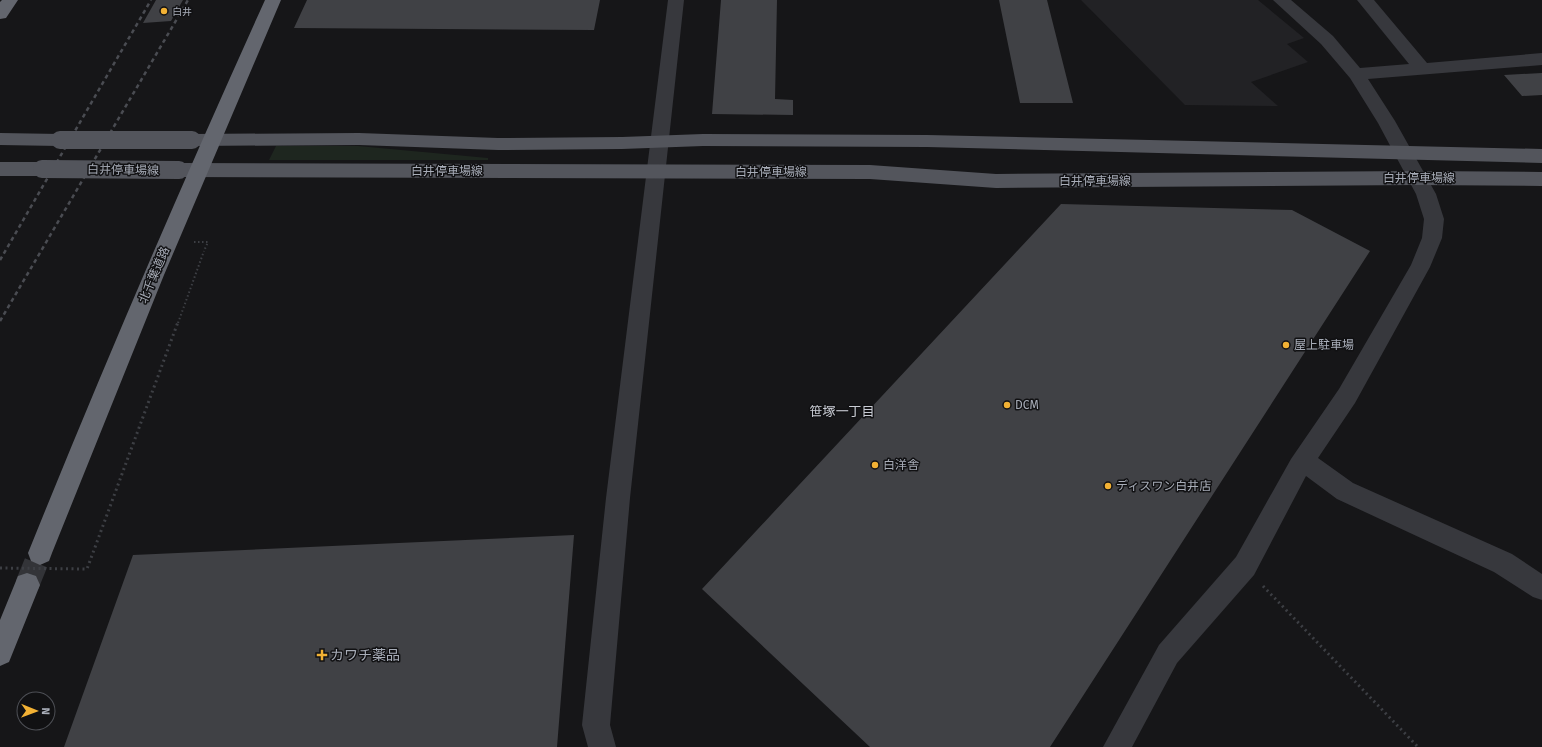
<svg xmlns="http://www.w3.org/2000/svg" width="1542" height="747" viewBox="0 0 1542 747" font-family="'Fira Sans','Noto Sans JP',sans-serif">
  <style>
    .built { fill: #222225 }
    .green { fill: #1e261f }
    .building { fill: #404145 }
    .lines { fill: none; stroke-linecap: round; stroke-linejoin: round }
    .highway-tunnel { stroke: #333438; stroke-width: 24; stroke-dasharray: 24 12; stroke-linecap: butt }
    .path-far1 { stroke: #3d3f44; stroke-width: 2; stroke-dasharray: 1.5 2.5; stroke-linecap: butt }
    .path { stroke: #3d3f44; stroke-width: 3; stroke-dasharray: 2 3.5; stroke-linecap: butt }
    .minor { fill: #37383d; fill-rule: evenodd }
    .major { fill: #53555c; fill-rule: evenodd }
    .highway { fill: #63666e; fill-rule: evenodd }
    .rail { stroke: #4a4c52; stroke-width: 2.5; stroke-dasharray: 4 3.5; stroke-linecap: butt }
    .path-bridge-far1 { stroke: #3d3f44; stroke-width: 2; stroke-dasharray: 1.5 2.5; stroke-linecap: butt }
    .path-bridge { stroke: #3d3f44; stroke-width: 3; stroke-dasharray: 2 3.5; stroke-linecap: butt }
    .major-bridge { stroke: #53555c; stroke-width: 18 }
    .poi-dot { fill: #f2b134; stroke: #111113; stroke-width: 1.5 }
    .labels { text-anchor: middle; stroke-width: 3; stroke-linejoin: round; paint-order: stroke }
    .far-poi-label { font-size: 10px; fill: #a8adb8; stroke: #111113; text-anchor: start }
    .street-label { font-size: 12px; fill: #a8adb8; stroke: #111113 }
    .poi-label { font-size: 12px; fill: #a8adb8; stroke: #111113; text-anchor: start }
    .neighbourhood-label { font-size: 13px; fill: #c9ccd4; stroke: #111113 }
    .near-poi-label { font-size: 14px; fill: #a8adb8; stroke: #111113; text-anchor: start }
  </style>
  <rect width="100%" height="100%" fill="#161618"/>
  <!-- built -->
  <path class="built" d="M1081,0H1258L1304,38L1287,44L1308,62L1251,82L1278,106L1185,105Z"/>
  <!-- green -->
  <path class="green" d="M276,146H358L488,158V160H269Z"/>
  <!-- building -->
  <path class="building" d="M156,0H183L171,21L143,23Z
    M307,0H600L594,30L294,28Z
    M721,0H777L775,99L793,100V115L712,114Z
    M999,0H1047L1073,103H1020Z
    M1542,73V95L1522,96L1504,75Z
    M1061,204L1292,210L1370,251L1050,747H870L702,589Z
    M574,535L557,747H64L133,555Z"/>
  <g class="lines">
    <!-- highway-tunnel -->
    <path class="highway-tunnel" d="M27,585L40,553"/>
    <!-- path-far1 -->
    <path class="path-far1" d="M194,242H208L204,251"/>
    <!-- path -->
    <path class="path" d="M1263,586L1418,747"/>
    <!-- minor -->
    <path class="minor" d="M668,0H684L630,498L610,725L616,747H588L582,725L606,498Z
      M1273,0H1291L1333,36L1360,68L1409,64L1357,0H1374L1427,63L1542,53V65L1368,79L1395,121L1436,194L1444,219L1442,238L1430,267L1355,403L1318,458L1353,483L1512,554L1542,574V600L1533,597L1494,572L1337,499L1306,476L1254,575L1177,663L1132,747H1103L1159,645L1236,557L1291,459L1339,389L1411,265L1422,238L1424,219L1416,194L1378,123L1350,78L1321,44Z"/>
    <!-- major -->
    <path class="major" d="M0,133L60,134L66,135L69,140L66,145L60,146L0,145Z
      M359,133L498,138L622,137L703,134L927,135L1542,149V163L927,147L703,146L622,149L498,150L359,145L192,146L186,145L183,140L186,135L192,134Z
      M0,162H42L49,164L51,169L49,174L42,176H0Z
      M179,163L870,165L996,174L1417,171L1542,172V186L1417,185L996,188L870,179L179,177L172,175L170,170L172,165Z"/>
    <!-- highway -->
    <path class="highway" d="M2,0H18L6,18L0,19V2Z
      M265,0H281L164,275L52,553L49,561L40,565L31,561L28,553C103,367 182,183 265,0Z
      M27,573L36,576L40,585L9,662L0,666V620L18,576Z"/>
    <!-- rail -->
    <path class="rail" d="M0,260L151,0
      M0,321L188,0"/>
    <!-- path-bridge-far1 -->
    <path class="path-bridge-far1" d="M178,323L204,251"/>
    <!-- path-bridge -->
    <path class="path-bridge" d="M0,568L87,569L178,322"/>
    <!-- major-bridge -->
    <path class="major-bridge" d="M60,140H192
      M42,169L179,170"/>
  </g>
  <!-- markers -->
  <g class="poi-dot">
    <circle cx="164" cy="11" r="4"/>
    <circle cx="1286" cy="345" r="4"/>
    <circle cx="1007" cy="405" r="4"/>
    <circle cx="875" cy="465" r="4"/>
    <circle cx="1108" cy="486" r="4"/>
    <path d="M320 649h4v4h4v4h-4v4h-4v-4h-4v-4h4z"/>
  </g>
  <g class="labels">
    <!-- far-poi labels -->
    <g class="far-poi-label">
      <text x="172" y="15">白井</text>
    </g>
    <!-- street labels -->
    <g class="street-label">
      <text transform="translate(123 170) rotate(1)" y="4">白井停車場線</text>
      <text x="447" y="175">白井停車場線</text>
      <text x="771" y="176">白井停車場線</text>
      <text x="1419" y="182">白井停車場線</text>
      <text x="1095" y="185">白井停車場線</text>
      <text transform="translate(154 275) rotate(-67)" y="4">北千葉道路</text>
    </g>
    <!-- poi labels -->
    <g class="poi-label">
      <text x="1294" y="349">屋上駐車場</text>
      <text x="1015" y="409">DCM</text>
      <text x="883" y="469">白洋舎</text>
      <text x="1116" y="490">ディスワン白井店</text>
    </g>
    <!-- neighbourhood labels -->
    <g class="neighbourhood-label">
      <text x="842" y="416">笹塚一丁目</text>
    </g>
    <!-- near-poi labels -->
    <g class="near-poi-label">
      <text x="330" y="660">カワチ薬品</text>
    </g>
  </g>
  <!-- north arrow -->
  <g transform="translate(36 711) rotate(91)"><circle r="19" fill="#111113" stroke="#4d4f55"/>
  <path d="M0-3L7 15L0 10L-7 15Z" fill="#f2b134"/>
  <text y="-6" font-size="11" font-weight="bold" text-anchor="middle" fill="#a8adb8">N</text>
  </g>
</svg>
